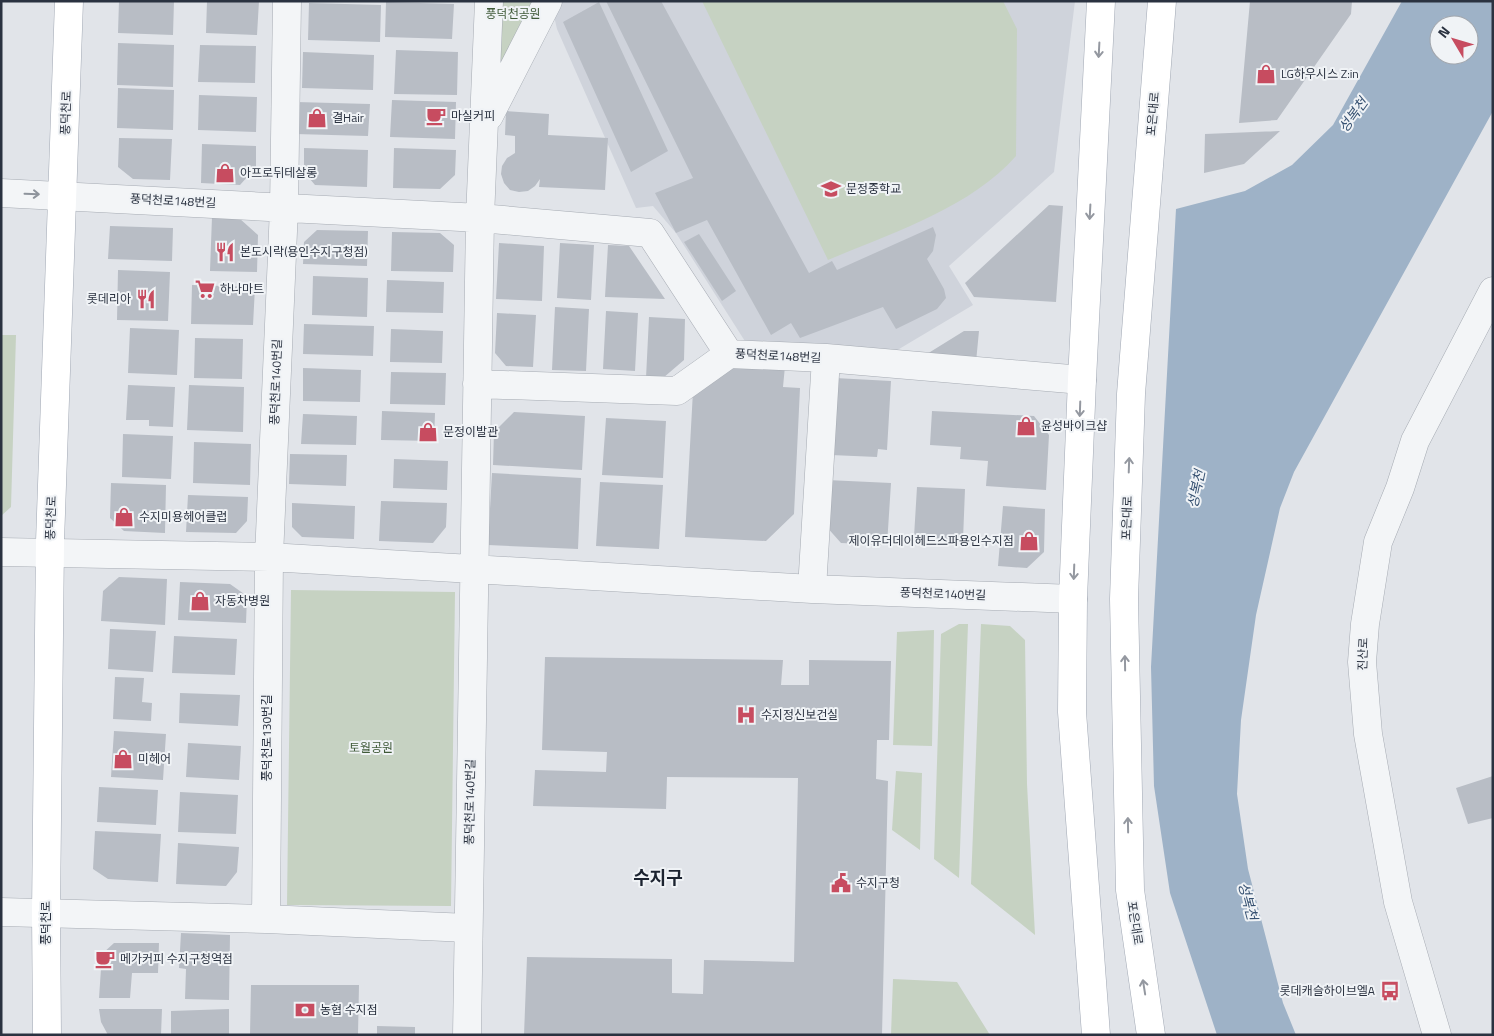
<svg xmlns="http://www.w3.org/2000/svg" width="1494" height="1036" viewBox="0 0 1494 1036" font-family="'Titillium Web','Noto Sans KR',sans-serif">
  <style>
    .built { fill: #cfd3db }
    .green { fill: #c6d2c2 }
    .water { fill: #9eb2c7; fill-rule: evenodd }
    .building { fill: #b8bdc5 }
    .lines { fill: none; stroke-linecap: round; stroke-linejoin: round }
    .minor-casing { stroke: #a6abb3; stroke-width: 29 }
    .major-casing { stroke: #a1a8b4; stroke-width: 29 }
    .minor { stroke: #f3f5f7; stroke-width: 28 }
    .major { stroke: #fff; stroke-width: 28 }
    .oneway { stroke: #9498a0 }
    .oneway2 { stroke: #8e949c }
    .labels { text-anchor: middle; stroke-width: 4; stroke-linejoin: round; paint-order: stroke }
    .park-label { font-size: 12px; fill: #3f5a38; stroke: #f0f3f6 }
    .poi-label { font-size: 12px; fill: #2a3240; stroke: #f0f3f6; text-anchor: start }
    .street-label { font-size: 12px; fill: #2a3240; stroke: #f0f3f6 }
    .water-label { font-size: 14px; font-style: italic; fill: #365171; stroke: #f0f3f6 }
    .district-label { font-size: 18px; font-weight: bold; fill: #1c2330; stroke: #f0f3f6 }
  </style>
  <rect width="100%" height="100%" fill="#e1e4e9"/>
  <!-- built -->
  <path class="built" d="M560,1H1075L1054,172L949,266L973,305L894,352L750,349L676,233L653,206L636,208L557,29L554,16Z"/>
  <!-- green -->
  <path class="green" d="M501,1H534L498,78Z
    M702,1H1003L1017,29L1016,156C969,209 891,233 828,260Z
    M1,335H16L11,507L1,516Z
    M291,590L455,592L451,906L287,905Z
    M959,624H968L959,878L934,859L941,634Z
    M981,624L1010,626L1025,640L1027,784L1035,935L971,884Z
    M934,630L932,746L893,745L897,632Z
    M896,771L922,773L920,850L892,830Z
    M893,979L957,982L990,1035H891Z"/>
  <!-- water -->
  <path class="water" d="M1402,1H1493V111L1294,472L1280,508L1256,615L1241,720L1237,794L1248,869L1283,1003L1296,1035H1217L1170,893L1154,786L1151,667L1176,209L1245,191L1292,165L1333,125ZM1439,25H1469V55H1439Z"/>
  <!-- building -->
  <path class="building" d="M119,1H174L173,35L118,33Z
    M207,1H259L257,35L206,33Z
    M606,1H661L809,273L832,261L837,270L933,227L936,235L933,251L927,259L944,289L946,298L937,309L896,329L883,307L800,338L791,323L771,335L707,220L676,233L655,193L693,178Z
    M1250,1H1352L1351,14L1277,120L1239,123Z
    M386,2L454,4L452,39L385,37Z
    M599,2L668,151L631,172L563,22Z
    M309,3L381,5L380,42L308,40Z
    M118,43L174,45L173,87L117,85Z
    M200,45L256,46L255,83L198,82Z
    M396,50L458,52L457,95L394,94Z
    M303,52L374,55L373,90L302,88Z
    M118,88L174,90L173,130L117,128Z
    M199,95L257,97L256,132L198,130Z
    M392,100L456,102L455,139L390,137Z
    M296,102L370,104L368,136L295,134Z
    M506,111L549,114L548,135L608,138L605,190L539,187L540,179L535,186L528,191L519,192L510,190L504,183L501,174L502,166L507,158L515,153V136L505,135Z
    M1280,131L1244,164L1204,173L1205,134Z
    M119,138L172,139L170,180L133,179L118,167Z
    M202,144L256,146V167L240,185L201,183Z
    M304,148L368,150L367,187L315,185L304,172Z
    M394,148L456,150L455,175L440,189L393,188Z
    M1049,205L1063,206L1056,302L974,297L965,283Z
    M212,217L239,218L258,235L257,272L210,271Z
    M110,226L173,228L172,261L108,259Z
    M317,230L368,231L367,266L303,264L304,242Z
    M392,232L440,233L454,245L453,272L391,271Z
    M699,234L736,291L722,301L684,242Z
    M499,243L544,246L542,301L496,299Z
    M560,243L594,245L591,300L557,298Z
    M608,245L629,246L665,299L605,297Z
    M118,270L170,272L168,321L117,320Z
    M313,276L368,278L367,317L312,315Z
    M387,280L444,282L443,313L386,312Z
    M192,285L255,287L253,325L191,324Z
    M555,307L589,309L586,371L552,370Z
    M606,311L638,313L635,371L603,369Z
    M497,313L536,315L533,367L506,366L495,353Z
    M649,317L685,319L684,360L663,378H646Z
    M304,324L374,326L373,356L303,354Z
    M130,328L179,330L177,375L128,373Z
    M391,329L443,331L442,363L390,362Z
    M964,331H979L976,362H914Z
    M195,338L243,339L242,379L194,378Z
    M721,363L785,366L783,387L800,388L794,514L766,541L685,537L693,391Z
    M303,368L361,370L360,402L303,401Z
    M391,372L446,373L445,405L390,404Z
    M835,378L891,381L887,450L878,449L877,457L831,455Z
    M128,385L175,387L173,427L149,426V420H126Z
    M189,385L244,387L243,432L187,430Z
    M382,411L435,413L434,441L381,440Z
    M932,411L1034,416L1049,435L1046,490L986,486L988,461L960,459L961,447L930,445Z
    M514,412L585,416L582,470L493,465L494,432Z
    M303,414L357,416L356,445L301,444Z
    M606,418L666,421L663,478L602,475Z
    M123,434L173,436L171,479L122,477Z
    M194,442L251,444L250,485L193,483Z
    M290,454L347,455L346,486L289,484Z
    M394,459L448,461L447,490L393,488Z
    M492,473L581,478L578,549L488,545Z
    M827,480L891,483L887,545L841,543L825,525Z
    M600,482L663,485L659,549L596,546Z
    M111,483L166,485L165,533L124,531L110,518Z
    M917,487L965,489L963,540L914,537Z
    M188,495L248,497L247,521L236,533L186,532Z
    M381,501L447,503L446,527L433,543L379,541Z
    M292,503L355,506L354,539L302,537L292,527Z
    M1003,506L1045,509L1044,552L1027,568L998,566Z
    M119,577L167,579L165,625L101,621L103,591Z
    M180,582L230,584L247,596L246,623L178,620Z
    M110,629L156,631L153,672L108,669Z
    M174,636L237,639L235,675L172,673Z
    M545,657L783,660L781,685H809V660L891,661L889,740H877L876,779L888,781L882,1035H524L527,957L672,959V993L703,994L704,960L794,962L798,778L667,777L666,809L533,806L535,770L606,772L607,752L542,750Z
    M115,677L144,678L142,702L152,703L151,721L113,719Z
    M180,693L240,695L238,726L179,723Z
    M114,731L166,734L163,780L111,777Z
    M188,743L241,746L239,780L186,777Z
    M1493,776V818L1468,824L1456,788Z
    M99,787L158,790L156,825L97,822Z
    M180,792L238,795L236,834L178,832Z
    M95,831L161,834L158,882L108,879L93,869Z
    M178,843L239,847L237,872L226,886L176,884Z
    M181,933L230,935L229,1000L185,999L186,969L179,968Z
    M114,943H159L158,973H132L130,998H99L102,954Z
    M251,985H359L358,1035H250Z
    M99,1009H162L161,1035H108L101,1022Z
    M229,1009V1035H171V1011Z
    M377,1026L415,1027V1035H377Z"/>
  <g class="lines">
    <defs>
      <path id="minor" d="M489,116L548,1
        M1,193L480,218L650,233L729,354L826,358L1082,380
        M477,384L677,391L729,354
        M1,552L269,557L812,589L1073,599
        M812,589L826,358
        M1,912L266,919L468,928
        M266,919L269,557L284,208L287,1
        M467,1035L480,218L489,1
        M1437,1035L1398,902L1368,734L1362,662L1365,624L1378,542L1400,488L1415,441L1493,291"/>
      <path id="major" d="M47,1035L46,913L50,542L69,1
        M1096,1035L1072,712L1073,599L1082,380L1101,1
        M1151,1035L1130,890L1124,599L1131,394L1162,1"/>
    </defs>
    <!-- minor casing -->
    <use href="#minor" class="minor-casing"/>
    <!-- major casing -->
    <use href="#major" class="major-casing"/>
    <!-- minor -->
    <use href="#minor" class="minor"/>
    <!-- major -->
    <use href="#major" class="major"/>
  </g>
  <!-- one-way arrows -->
  <defs><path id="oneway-shaft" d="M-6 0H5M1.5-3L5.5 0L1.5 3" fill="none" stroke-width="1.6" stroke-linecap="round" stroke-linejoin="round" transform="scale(1.25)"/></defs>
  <g class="oneway">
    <use href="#oneway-shaft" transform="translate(1099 50) rotate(93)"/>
    <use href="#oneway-shaft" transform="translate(1090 212) rotate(93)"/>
    <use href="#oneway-shaft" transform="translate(1080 409) rotate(92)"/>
    <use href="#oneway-shaft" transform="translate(1129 465) rotate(-88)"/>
    <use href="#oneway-shaft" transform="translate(1074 572) rotate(92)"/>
    <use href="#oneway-shaft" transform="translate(1125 663) rotate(-91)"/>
    <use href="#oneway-shaft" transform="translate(1128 825) rotate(-91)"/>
    <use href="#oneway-shaft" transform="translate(1144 987) rotate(-99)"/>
  </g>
  <use class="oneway2" href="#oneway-shaft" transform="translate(32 194) rotate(2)"/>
  <!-- icons -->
  <defs>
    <symbol id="shop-bare" viewBox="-9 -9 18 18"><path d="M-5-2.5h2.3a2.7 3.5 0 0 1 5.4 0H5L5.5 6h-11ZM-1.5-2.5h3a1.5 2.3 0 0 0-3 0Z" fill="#c74c60" stroke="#f0f3f6" stroke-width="2.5" paint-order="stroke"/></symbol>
    <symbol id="cafe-bare" viewBox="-9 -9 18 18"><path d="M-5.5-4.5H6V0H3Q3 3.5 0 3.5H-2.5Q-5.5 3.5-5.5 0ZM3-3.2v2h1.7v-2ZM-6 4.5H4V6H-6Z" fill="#c74c60" stroke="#f0f3f6" stroke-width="2.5" paint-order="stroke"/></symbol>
    <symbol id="school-bare" viewBox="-9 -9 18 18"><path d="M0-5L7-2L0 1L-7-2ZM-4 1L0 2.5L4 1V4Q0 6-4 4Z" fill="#c74c60" stroke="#f0f3f6" stroke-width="2.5" paint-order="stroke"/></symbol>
    <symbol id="restaurant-bare" viewBox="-9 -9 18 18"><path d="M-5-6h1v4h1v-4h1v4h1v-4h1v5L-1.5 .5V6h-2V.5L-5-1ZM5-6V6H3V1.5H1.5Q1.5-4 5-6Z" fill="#c74c60" stroke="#f0f3f6" stroke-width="2.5" paint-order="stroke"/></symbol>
    <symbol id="supermarket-bare" viewBox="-9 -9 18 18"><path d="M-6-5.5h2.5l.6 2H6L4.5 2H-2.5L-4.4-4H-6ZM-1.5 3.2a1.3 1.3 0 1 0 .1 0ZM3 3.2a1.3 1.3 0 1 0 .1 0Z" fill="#c74c60" stroke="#f0f3f6" stroke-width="2.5" paint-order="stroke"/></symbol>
    <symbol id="hospital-bare" viewBox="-9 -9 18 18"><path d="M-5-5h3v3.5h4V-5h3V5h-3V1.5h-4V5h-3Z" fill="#c74c60" stroke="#f0f3f6" stroke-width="2.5" paint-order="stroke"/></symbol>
    <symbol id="civic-bare" viewBox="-9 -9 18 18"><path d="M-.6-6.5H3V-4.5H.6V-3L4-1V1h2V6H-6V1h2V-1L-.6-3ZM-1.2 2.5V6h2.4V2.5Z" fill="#c74c60" stroke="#f0f3f6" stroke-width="2.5" paint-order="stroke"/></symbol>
    <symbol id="bus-bare" viewBox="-9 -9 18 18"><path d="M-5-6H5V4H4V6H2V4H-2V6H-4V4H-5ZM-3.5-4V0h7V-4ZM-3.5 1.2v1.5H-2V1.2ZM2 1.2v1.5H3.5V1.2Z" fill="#c74c60" stroke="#f0f3f6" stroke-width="2.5" paint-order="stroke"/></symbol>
    <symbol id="bank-bare" viewBox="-9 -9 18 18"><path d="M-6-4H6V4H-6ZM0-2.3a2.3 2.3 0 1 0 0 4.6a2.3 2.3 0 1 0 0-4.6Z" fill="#c74c60" stroke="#f0f3f6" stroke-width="2.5" paint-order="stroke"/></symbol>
  </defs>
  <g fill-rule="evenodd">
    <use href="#shop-bare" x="1252" y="60" width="28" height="28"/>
    <use href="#cafe-bare" x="422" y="102" width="28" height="28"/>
    <use href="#shop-bare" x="303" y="104" width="28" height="28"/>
    <use href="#shop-bare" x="211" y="159" width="28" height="28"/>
    <use href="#school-bare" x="817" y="175" width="28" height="28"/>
    <use href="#restaurant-bare" x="211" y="238" width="28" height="28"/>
    <use href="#supermarket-bare" x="191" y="275" width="28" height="28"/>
    <use href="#restaurant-bare" x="132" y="285" width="28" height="28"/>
    <use href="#shop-bare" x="1012" y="412" width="28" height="28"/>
    <use href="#shop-bare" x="414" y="418" width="28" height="28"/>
    <use href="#shop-bare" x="110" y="503" width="28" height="28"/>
    <use href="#shop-bare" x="1015" y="527" width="28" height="28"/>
    <use href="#shop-bare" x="186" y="587" width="28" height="28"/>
    <use href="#hospital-bare" x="732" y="701" width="28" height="28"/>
    <use href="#shop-bare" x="109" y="745" width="28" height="28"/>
    <use href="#civic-bare" x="827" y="869" width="28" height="28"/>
    <use href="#cafe-bare" x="91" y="945" width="28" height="28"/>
    <use href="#bus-bare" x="1376" y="977" width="28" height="28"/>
    <use href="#bank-bare" x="291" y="996" width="28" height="28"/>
  </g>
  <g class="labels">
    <!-- park labels -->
    <g class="park-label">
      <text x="513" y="18">풍덕천공원</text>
      <text x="371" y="752">토월공원</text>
    </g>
    <!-- poi labels -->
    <g class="poi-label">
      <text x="1281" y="78">LG하우시스 Z:in</text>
      <text x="451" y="120">마실커피</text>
      <text x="332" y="122">결Hair</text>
      <text x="240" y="177">아프로뒤테살롱</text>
      <text x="846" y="193">문정중학교</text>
      <text x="240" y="256">본도시락(용인수지구청점)</text>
      <text x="220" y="293">하나마트</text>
      <text x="131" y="303" text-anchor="end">롯데리아</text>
      <text x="1041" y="430">윤성바이크샵</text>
      <text x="443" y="436">문정이발관</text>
      <text x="139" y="521">수지미용헤어클럽</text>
      <text x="1014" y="545" text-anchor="end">제이유더데이헤드스파용인수지점</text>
      <text x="215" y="605">자동차병원</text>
      <text x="761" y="719">수지정신보건실</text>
      <text x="138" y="763">미헤어</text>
      <text x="856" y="887">수지구청</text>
      <text x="120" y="963">메가커피 수지구청역점</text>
      <text x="1375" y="995" text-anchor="end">롯데캐슬하이브엘A</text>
      <text x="320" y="1014">농협 수지점</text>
    </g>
    <!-- street labels -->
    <g class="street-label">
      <text transform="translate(66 113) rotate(-88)" y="4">풍덕천로</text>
      <text transform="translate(1153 114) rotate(-85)" y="4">포은대로</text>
      <text transform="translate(173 201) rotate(3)" y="4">풍덕천로148번길</text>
      <text transform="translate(778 356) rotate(3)" y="4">풍덕천로148번길</text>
      <text transform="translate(276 382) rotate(-88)" y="4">풍덕천로140번길</text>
      <text transform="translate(51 518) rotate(-88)" y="4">풍덕천로</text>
      <text transform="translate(1127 518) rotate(-88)" y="4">포은대로</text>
      <text transform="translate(943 594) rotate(2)" y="4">풍덕천로140번길</text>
      <text transform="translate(1363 654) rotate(-88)" y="4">진산로</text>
      <text transform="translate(267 738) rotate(-90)" y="4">풍덕천로130번길</text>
      <text transform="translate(470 802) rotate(-89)" y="4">풍덕천로140번길</text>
      <text transform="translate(46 923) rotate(-90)" y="4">풍덕천로</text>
      <text transform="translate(1135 923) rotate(81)" y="4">포은대로</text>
    </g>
    <!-- water labels -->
    <g class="water-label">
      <text transform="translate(1353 115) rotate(-54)" y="5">성복천</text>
      <text transform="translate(1196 489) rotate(-78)" y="5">성복천</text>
      <text transform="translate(1248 901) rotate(75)" y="5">성복천</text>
    </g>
    <!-- district labels -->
    <g class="district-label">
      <text x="658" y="884">수지구</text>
    </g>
  </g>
  <!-- border -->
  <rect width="1494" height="1036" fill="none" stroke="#2a3240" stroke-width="5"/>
  <!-- north arrow -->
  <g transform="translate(1454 40) rotate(308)"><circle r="24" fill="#f0f3f6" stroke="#a1a6ad"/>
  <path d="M0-4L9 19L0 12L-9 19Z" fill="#c74c60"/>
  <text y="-8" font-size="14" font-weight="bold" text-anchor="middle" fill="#2a3240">N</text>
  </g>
</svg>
